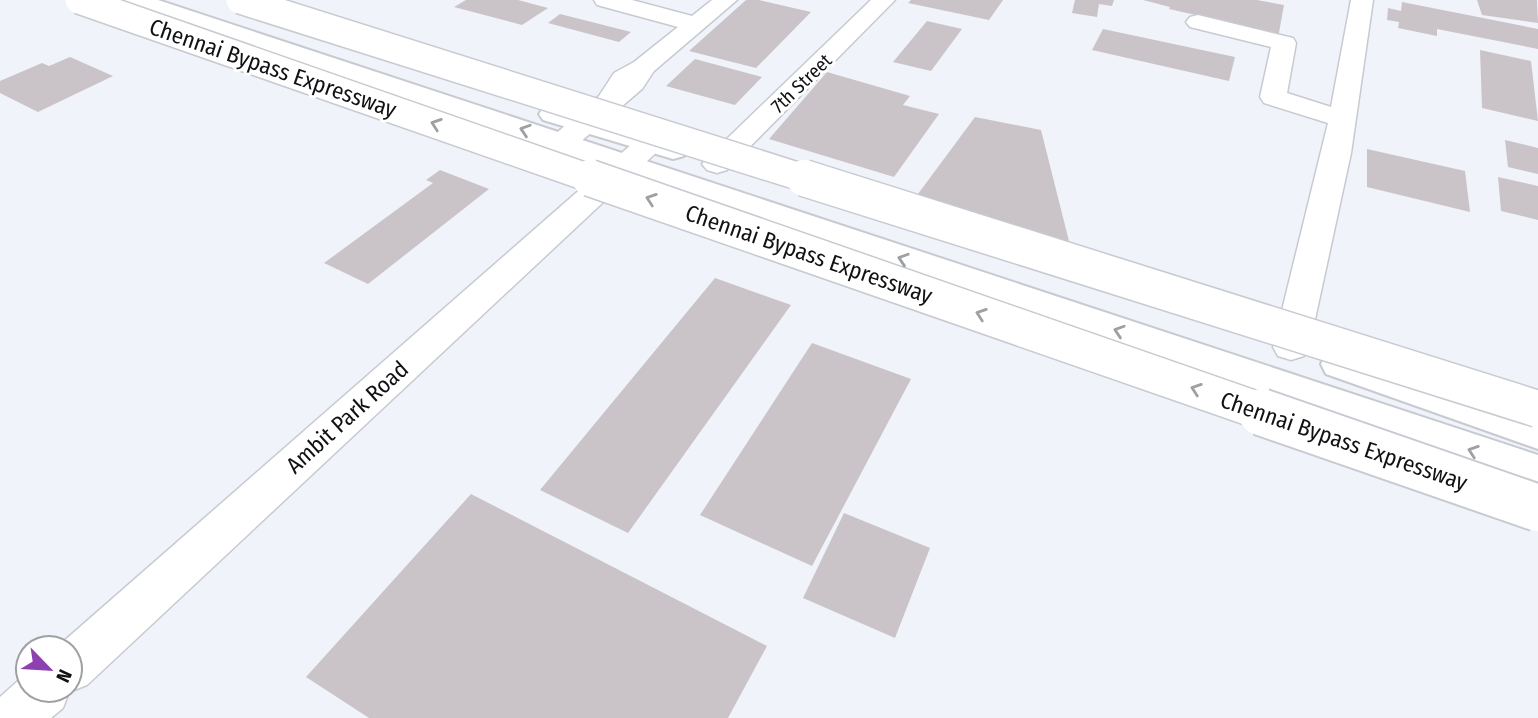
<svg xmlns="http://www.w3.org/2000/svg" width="1538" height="718" viewBox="0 0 1538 718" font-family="'Fira Sans Condensed',sans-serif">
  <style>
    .building { fill: #cac4c9 }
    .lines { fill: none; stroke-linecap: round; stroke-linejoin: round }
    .minor-casing { stroke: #c7cad1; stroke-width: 3 }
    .major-casing { stroke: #c7cad1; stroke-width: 4 }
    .minor { fill: #fff; fill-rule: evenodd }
    .major { fill: #fff; fill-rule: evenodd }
    .highway-bridge-far2-casing { stroke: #c7cad1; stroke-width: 30; stroke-linecap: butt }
    .highway-bridge-far1-casing { stroke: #c7cad1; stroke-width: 39; stroke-linecap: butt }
    .highway-bridge-casing { stroke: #c7cad1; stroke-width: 50; stroke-linecap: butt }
    .highway-bridge-far2 { stroke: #fff; stroke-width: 27 }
    .highway-bridge-far1 { stroke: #fff; stroke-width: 36 }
    .highway-bridge { stroke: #fff; stroke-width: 46 }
    .oneway { stroke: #9fa0a1 }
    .labels { text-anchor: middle; stroke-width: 6; stroke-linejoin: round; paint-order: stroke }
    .far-street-label { font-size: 19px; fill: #101113; stroke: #fff }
    .street-label { font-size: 23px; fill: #101113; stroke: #fff }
  </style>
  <rect width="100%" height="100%" fill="#f0f3fa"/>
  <!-- building -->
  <path class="building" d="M466,0H518L548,8L522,25L454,7Z
    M746,0H759L811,12L756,68L689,51Z
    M911,0H1003L989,20L908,3Z
    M1075,0H1114L1112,6L1099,4L1097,17L1072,13Z
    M1143,0H1257L1284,5L1278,38L1222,27L1223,21L1169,9L1170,7Z
    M1477,0H1537L1538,23L1482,15Z
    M1402,2L1538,29V49L1437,29V36L1398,28L1399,22L1387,20L1388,8L1401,11Z
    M560,14L631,32L619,42L548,23Z
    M927,21L962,29L931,71L893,62Z
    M1103,29L1235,57L1229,81L1092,50Z
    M1480,50L1531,61L1538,121L1482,108Z
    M70,57L113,76L38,112L0,93V81L42,63L49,66Z
    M695,59L762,77L735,105L666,86Z
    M827,72L910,96L903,105L939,114L894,177L769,139Z
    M975,117L1041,130L1071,249L915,198Z
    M1505,140L1538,148V174L1508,167Z
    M1367,149L1465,171L1470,212L1367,187Z
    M440,170L489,189L368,284L324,263L433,183L426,180Z
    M1498,177L1538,186V220L1501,211Z
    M715,278L791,305L628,533L540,490Z
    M812,343L911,379L812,566L700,515Z
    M471,494L767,646L728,718H369L306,677Z
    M844,513L930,548L895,638L803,598Z"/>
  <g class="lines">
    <defs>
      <path id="minor" d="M594,0H632L692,16L712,0H737L654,71L642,89L572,149L562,151L552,149L548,143L552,137L599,96L614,73L634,62L678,27L597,5Z
        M871,0H895L727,170L717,173L707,170L702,164L707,158Z
        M1351,0H1373L1351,153L1309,347L1304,356L1291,360L1278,356L1273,347L1328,123L1264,103L1260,97L1271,47L1190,27L1186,22L1190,17L1198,15L1293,38L1296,43L1287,93L1331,107Z
        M650,135L660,137L664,143L660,149L87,685L69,692L63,708L51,718H0V697L28,672V690H70V648H56L640,137Z"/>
      <path id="major" d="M122,0H158L1538,455V491L126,5Z
        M553,105L684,144L688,150L684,156L673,159L543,120L539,114L543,108Z
        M1340,350L1538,415V449L1326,374L1321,364L1326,354Z"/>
    </defs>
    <!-- minor casing -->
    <use href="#minor" class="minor-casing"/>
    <!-- major casing -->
    <use href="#major" class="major-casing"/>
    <!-- minor -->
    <use href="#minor" class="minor"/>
    <!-- major -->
    <use href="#major" class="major"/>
    <defs>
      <path id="highway-bridge-far2" d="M79,0L595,180
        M240,0L810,180"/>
      <path id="highway-bridge-far1" d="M590,178L1266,413
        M804,178L1538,409"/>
      <path id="highway-bridge" d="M1261,412L1538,508"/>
    </defs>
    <!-- highway-bridge-far2 casing -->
    <use href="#highway-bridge-far2" class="highway-bridge-far2-casing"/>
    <!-- highway-bridge-far1 casing -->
    <use href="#highway-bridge-far1" class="highway-bridge-far1-casing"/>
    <!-- highway-bridge casing -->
    <use href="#highway-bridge" class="highway-bridge-casing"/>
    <!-- highway-bridge-far2 -->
    <use href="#highway-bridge-far2" class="highway-bridge-far2"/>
    <!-- highway-bridge-far1 -->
    <use href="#highway-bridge-far1" class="highway-bridge-far1"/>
    <!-- highway-bridge -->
    <use href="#highway-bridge" class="highway-bridge"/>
  </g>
  <!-- one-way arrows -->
  <defs><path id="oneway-chevron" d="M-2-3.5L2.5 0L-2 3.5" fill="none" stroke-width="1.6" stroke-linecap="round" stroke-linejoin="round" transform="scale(1.75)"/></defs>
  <g class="oneway">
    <use href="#oneway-chevron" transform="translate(436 124) rotate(-161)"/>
    <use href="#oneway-chevron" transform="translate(525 130) rotate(-162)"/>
    <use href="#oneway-chevron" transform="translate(651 199) rotate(-161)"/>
    <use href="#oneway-chevron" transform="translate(903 259) rotate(-162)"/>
    <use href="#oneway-chevron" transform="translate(981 314) rotate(-161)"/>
    <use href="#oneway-chevron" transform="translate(1119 331) rotate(-162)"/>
    <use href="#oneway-chevron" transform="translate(1196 389) rotate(-161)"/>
    <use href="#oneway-chevron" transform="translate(1473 451) rotate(-161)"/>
  </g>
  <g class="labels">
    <!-- far-street labels -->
    <g class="far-street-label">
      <text transform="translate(801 83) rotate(-44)" y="7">7th Street</text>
    </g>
    <!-- street labels -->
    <g class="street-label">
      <text transform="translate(273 68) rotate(19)" y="8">Chennai Bypass Expressway</text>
      <text transform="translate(809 254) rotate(19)" y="8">Chennai Bypass Expressway</text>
      <text transform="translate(347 417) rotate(-42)" y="8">Ambit Park Road</text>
      <text transform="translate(1344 441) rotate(19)" y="8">Chennai Bypass Expressway</text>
    </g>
  </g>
  <!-- north arrow -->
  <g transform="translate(49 669) rotate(115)"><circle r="33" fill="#ffffff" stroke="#9fa0a1" stroke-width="2"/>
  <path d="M0-5L12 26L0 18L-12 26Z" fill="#8e40b0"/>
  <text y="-10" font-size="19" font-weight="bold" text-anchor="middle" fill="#101113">N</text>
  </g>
</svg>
